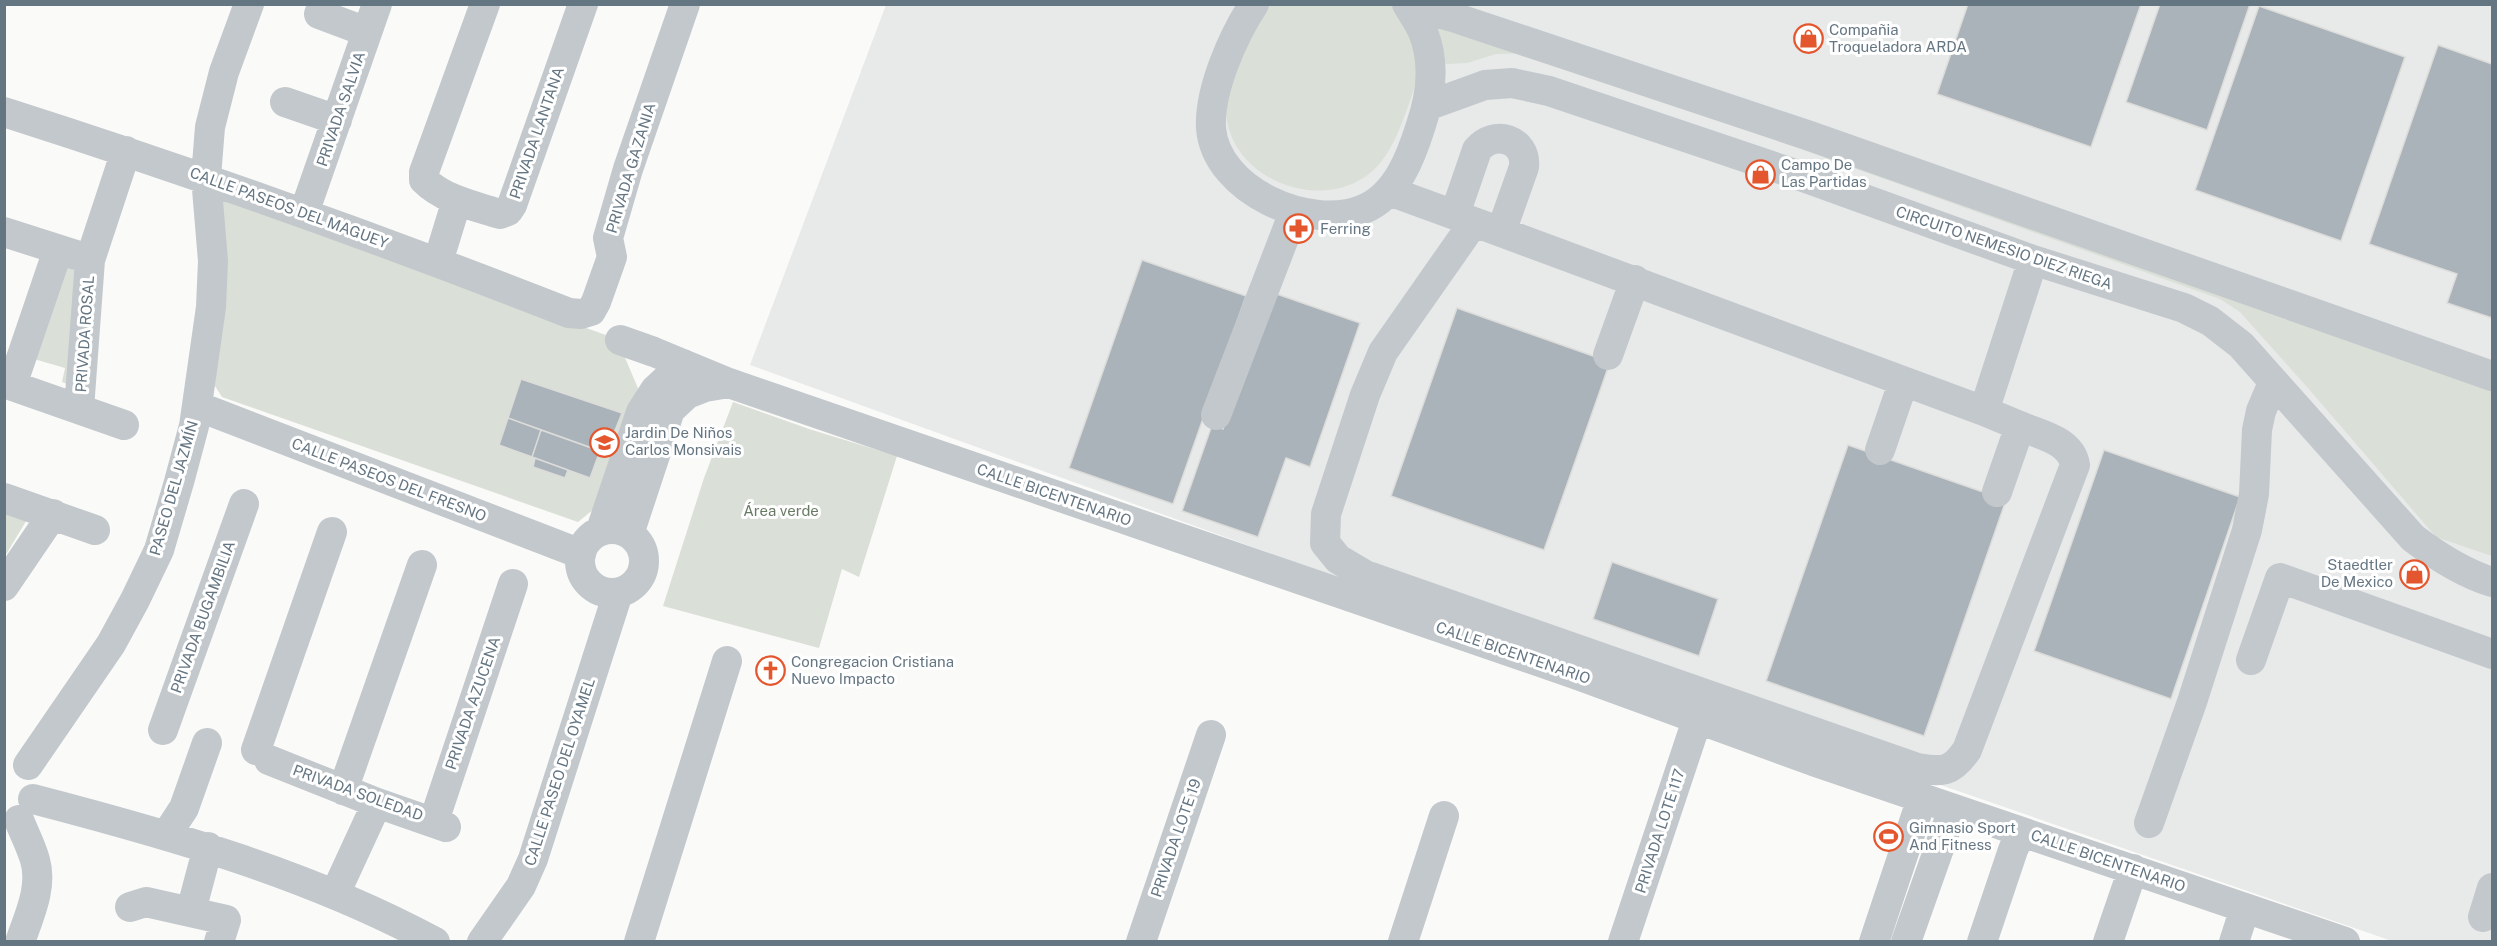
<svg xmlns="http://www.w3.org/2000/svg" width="2497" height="946" viewBox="0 0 2497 946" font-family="'Public Sans',sans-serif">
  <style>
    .built { fill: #e8e9e9 }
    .green { fill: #dadfd7 }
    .building { fill: #aab3b9; stroke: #dcdcda; stroke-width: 1.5 }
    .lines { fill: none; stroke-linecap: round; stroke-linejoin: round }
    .minor { stroke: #c3c8cc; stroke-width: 30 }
    .labels { text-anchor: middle; stroke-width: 6; stroke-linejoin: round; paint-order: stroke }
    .poi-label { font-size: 15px; fill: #657683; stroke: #fff; text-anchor: start }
    .street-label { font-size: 15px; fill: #657683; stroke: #fff }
    .park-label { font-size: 15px; fill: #687a64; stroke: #fff }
  </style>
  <rect width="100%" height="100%" fill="#fafaf8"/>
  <!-- built -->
  <path class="built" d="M886,5H2492V941H2392L1286,559L750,365Z"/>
  <!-- green -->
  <path class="green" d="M1263,5H1395C1417,27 1422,69 1411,98C1402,123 1392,155 1370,173C1319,215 1227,177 1226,110C1226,69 1245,40 1263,5Z
    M1431,16L2492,374V556L2436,537L2308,388L2240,312L2220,299L1533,53L1496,54L1467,63L1446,64Z
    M221,197L617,339L640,393L594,509L578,522L222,397L215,386Z
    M59,255L79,260L70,385L62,382L65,368L34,359Z
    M733,402L809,429L897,456L859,577L842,569L819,648L663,606L704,478Z
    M5,504L31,513L5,556Z"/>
  <!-- building -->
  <path class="building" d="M1968,4H2141L2091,147L1937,94Z
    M2160,4H2250L2207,130L2126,102Z
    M2259,6L2405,57L2341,241L2195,190Z
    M2438,45L2492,64V318L2447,303L2457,274L2369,244Z
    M1142,260L1246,296L1173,504L1069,468Z
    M1271,292L1360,323L1310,467L1286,458L1258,537L1182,511L1212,425L1223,429Z
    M1457,308L1610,362L1544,550L1391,496Z
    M521,379L622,413L606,453L508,418Z
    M508,418L541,430L532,457L499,445Z
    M541,430L600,451L590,478L532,457Z
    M1848,445L2006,500L1924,736L1766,681Z
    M2104,450L2240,497L2171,699L2034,651Z
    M535,458L568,470L565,478L533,467Z
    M1612,562L1718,599L1699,656L1593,619Z"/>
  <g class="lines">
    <!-- minor -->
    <path class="minor" d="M485,4L424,172V180C444,200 475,206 500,214L508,211L512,205L583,4
      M1254,4C1233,36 1209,90 1211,128C1216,191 1310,232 1364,209C1397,195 1411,157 1421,125C1431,96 1435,62 1423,32C1419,22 1412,13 1407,4
      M1407,4L1453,17L1810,136L2492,376
      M319,14L367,32
      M285,102L337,120
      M1427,106L1485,85L1512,83L1549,91L1795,174L2033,260L2184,308L2210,321L2241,345L2413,538C2438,557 2463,573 2492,582
      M4,112C195,173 383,240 569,313L581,314L591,311L596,302L612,257L608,238L628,169L685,4
      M1389,191L1474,222
      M304,213L377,4
      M1455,214L1477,150C1494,129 1527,139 1524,167L1501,232
      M4,232L76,255
      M438,262L457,200
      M620,340L654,352L729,383L1575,674L1813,761L2345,942
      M1608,355L1635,280
      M4,383L124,425
      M12,385L58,250
      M197,406L581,554
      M79,409L90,260L126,151
      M1984,411L1474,222L1383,352L1365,395L1326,514L1325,543L1338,559L1365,575L1917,768C1943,772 1951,773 1967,750L2075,465C2071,440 2040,435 2020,426
      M1216,415L1294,212
      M1880,450L1903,383
      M1997,492L2020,426L1984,411L2033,260
      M4,498L95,530
      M580 561a32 32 0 1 1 64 0a32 32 0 1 1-64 0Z
      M601,530L641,412L655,390L683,364
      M629,534L670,410L687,394L705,387L729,383
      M4,586L53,514
      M2251,660L2280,578L2492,654
      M163,730L244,504
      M256,750L332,532
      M269,760L377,803L446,827
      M28,765L111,644L135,600L159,550L179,482L194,426L211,307L213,261L206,177L210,127L224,72L249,4
      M343,790L422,565
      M33,799C171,835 309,874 435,942
      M19,820C24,833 31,846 35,860C43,887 29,916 20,942
      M434,821L513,584
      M2149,823L2192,702L2247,530L2254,494L2257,430L2261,411L2273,383
      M167,834L184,808L207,743
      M335,894L377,803
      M130,907L146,902L226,920L219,942
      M191,911L208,847
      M2483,917L2492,888
      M482,942L521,886L533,859L618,593
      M639,942L727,661
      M1141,942L1211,735
      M1403,942L1444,816
      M1623,942L1697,720
      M1874,942L1922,798
      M1906,942L1953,809
      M1982,942L2013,850L2021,832
      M2108,942L2133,869
      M2234,942L2245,908"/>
  </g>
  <!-- icons -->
  <defs>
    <symbol id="shop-ring" viewBox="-11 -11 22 22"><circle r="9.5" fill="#fff" stroke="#e4572e" stroke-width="1.5"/><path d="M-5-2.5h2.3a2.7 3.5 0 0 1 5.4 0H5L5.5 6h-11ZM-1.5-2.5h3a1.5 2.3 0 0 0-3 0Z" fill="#e4572e"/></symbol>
    <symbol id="pharmacy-ring" viewBox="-11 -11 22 22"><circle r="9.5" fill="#fff" stroke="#e4572e" stroke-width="1.5"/><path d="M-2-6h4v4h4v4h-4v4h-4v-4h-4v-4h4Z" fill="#e4572e"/></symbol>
    <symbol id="school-ring" viewBox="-11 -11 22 22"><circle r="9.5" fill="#fff" stroke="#e4572e" stroke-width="1.5"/><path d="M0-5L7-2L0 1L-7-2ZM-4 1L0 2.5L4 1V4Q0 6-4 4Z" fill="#e4572e"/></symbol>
    <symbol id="church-ring" viewBox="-11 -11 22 22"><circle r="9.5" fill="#fff" stroke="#e4572e" stroke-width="1.5"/><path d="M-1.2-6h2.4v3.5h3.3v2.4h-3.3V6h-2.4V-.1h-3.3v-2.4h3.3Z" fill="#e4572e"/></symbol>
    <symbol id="stadium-ring" viewBox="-11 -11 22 22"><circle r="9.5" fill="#fff" stroke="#e4572e" stroke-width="1.5"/><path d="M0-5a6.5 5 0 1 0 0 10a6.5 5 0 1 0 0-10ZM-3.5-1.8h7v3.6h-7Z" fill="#e4572e"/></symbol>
  </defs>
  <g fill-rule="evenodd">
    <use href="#shop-ring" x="1792" y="22" width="33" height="33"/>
    <use href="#shop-ring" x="1744" y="158" width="33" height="33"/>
    <use href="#pharmacy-ring" x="1282" y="212" width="33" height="33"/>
    <use href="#school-ring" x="588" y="426" width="33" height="33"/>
    <use href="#shop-ring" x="2398" y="558" width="33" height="33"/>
    <use href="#church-ring" x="754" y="654" width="33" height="33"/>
    <use href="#stadium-ring" x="1872" y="820" width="33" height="33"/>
  </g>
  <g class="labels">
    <!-- poi labels -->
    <g class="poi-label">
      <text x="1829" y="35">Compañia<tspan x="1829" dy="17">Troqueladora ARDA</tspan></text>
      <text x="1781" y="170">Campo De<tspan x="1781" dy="17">Las Partidas</tspan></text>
      <text x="1320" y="234">Ferring</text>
      <text x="625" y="438">Jardin De Niños<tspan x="625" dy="17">Carlos Monsivais</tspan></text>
      <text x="2393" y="570" text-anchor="end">Staedtler<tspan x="2393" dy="17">De Mexico</tspan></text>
      <text x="791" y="667">Congregacion Cristiana<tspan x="791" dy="17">Nuevo Impacto</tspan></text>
      <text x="1909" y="833">Gimnasio Sport<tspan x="1909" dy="17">And Fitness</tspan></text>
    </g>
    <!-- street labels -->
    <g class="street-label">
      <text transform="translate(341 109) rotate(-71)" y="5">PRIVADA SALVIA</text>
      <text transform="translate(537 133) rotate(-71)" y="5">PRIVADA LANTANA</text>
      <text transform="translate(631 168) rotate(-73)" y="5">PRIVADA GAZANIA</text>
      <text transform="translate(289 208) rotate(20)" y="5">CALLE PASEOS DEL MAGUEY</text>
      <text transform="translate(2004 248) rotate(19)" y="5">CIRCUITO NEMESIO DIEZ RIEGA</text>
      <text transform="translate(85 334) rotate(-86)" y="5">PRIVADA ROSAL</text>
      <text transform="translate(389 480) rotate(21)" y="5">CALLE PASEOS DEL FRESNO</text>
      <text transform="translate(174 488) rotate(-74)" y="5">PASEO DEL JAZMÍN</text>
      <text transform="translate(1054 495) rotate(19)" y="5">CALLE BICENTENARIO</text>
      <text transform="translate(203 617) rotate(-70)" y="5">PRIVADA BUGAMBILIA</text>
      <text transform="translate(1513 653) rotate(19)" y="5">CALLE BICENTENARIO</text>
      <text transform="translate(473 703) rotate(-71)" y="5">PRIVADA AZUCENA</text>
      <text transform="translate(560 772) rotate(-72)" y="5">CALLE PASEO DEL OYAMEL</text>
      <text transform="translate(358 793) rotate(20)" y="5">PRIVADA SOLEDAD</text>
      <text transform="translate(1660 831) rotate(-72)" y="5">PRIVADA LOTE 117</text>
      <text transform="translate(1176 838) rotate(-71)" y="5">PRIVADA LOTE 19</text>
      <text transform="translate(2108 861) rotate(19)" y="5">CALLE BICENTENARIO</text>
    </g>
    <!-- park labels -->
    <g class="park-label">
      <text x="781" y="516">Área verde</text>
    </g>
  </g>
  <!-- border -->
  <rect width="2497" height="946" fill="none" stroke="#657683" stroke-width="12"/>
</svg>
